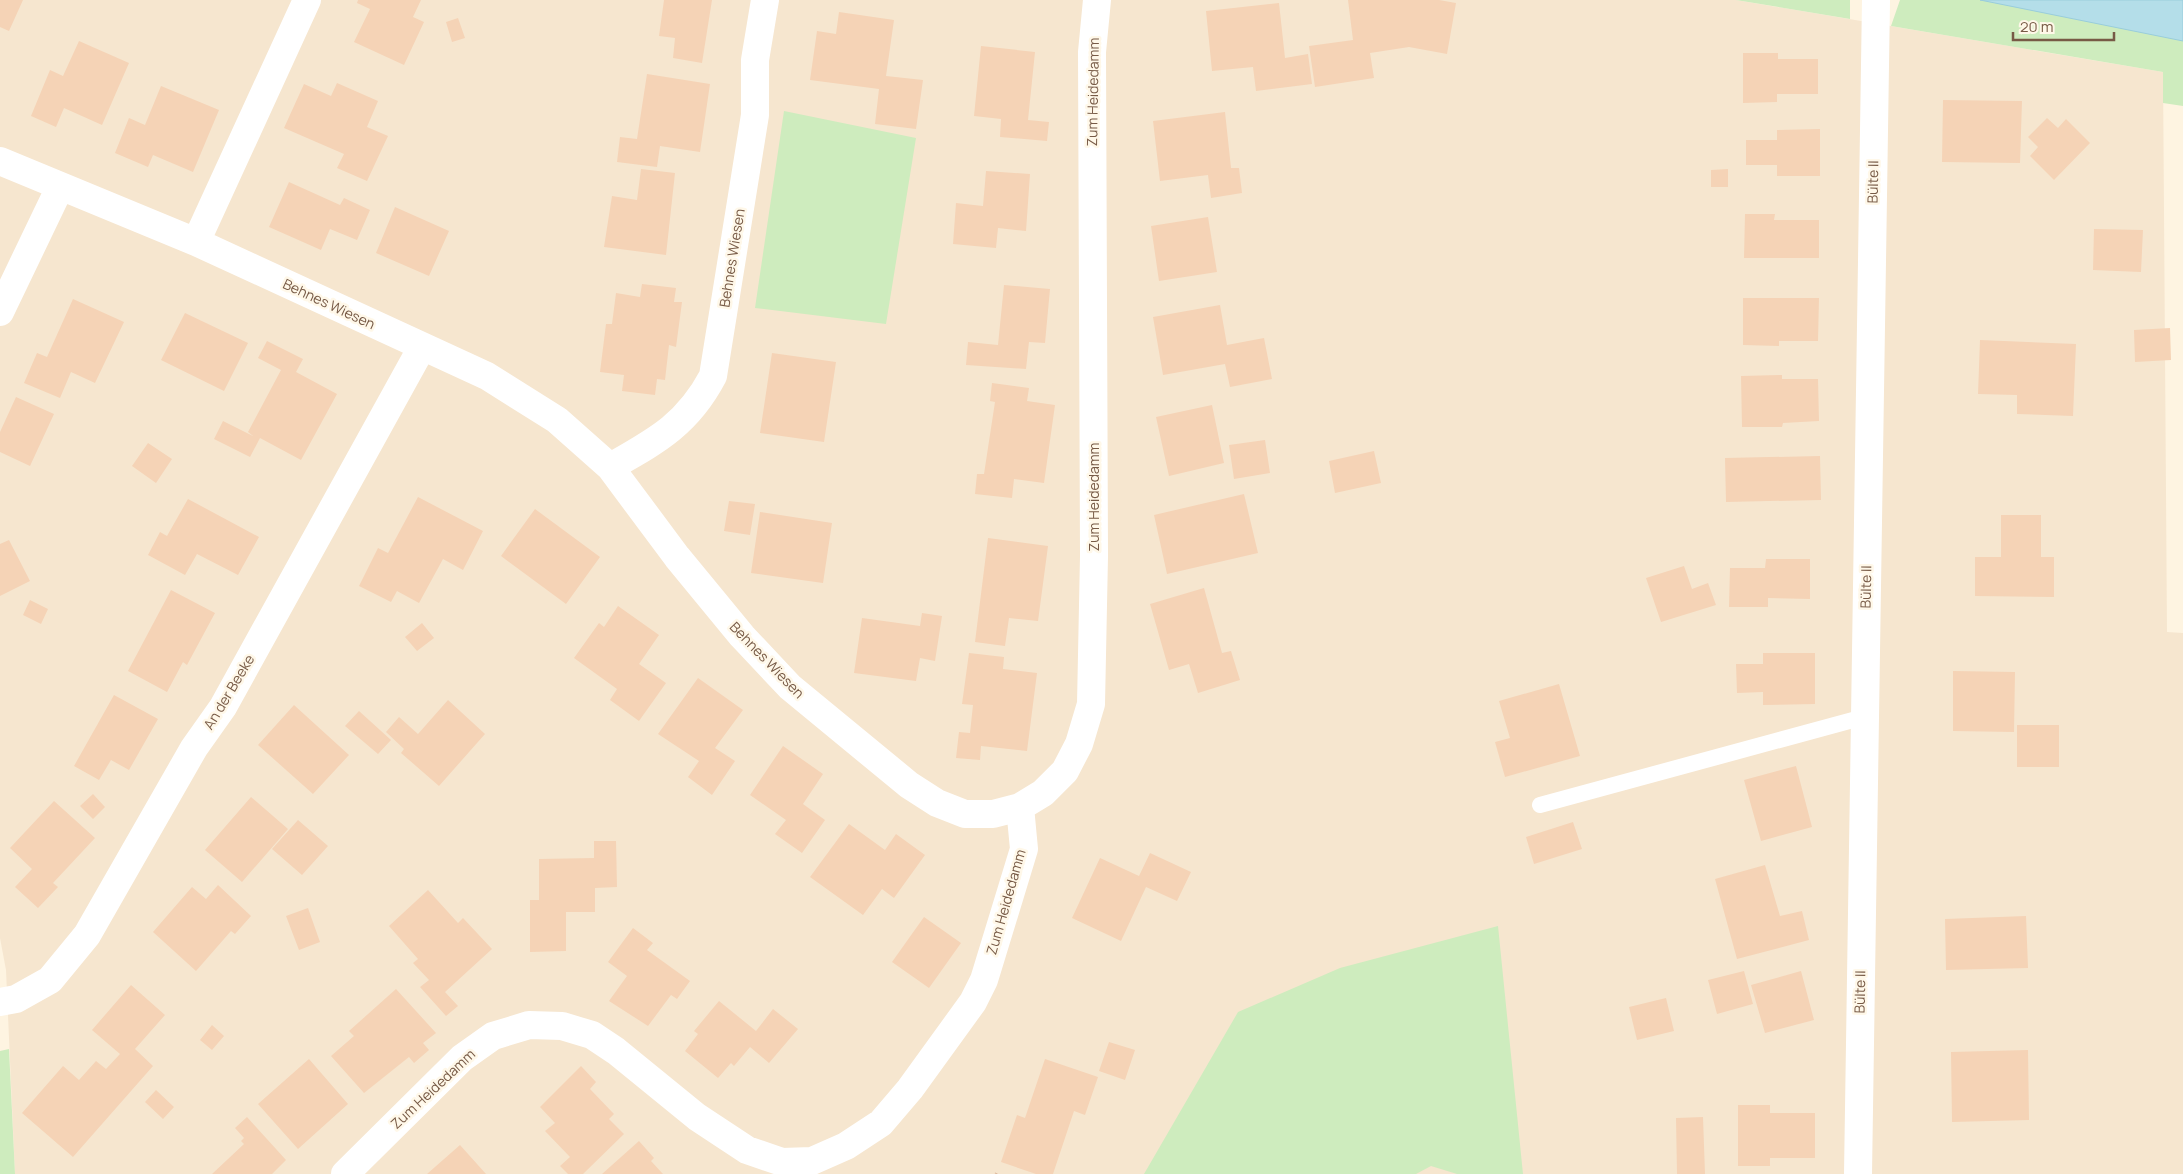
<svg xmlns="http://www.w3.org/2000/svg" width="2183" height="1174" viewBox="0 0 2183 1174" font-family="Manrope,sans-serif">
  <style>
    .residential { fill: #f6e6cf }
    .green { fill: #ceecbe }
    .water { fill: #b4dee9; stroke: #99cddb }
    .building { fill: #f5d3b6 }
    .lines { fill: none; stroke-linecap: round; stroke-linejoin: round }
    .path { stroke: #dab69a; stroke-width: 3; stroke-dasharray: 1 4; stroke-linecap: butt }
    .lane { stroke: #fff; stroke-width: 16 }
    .street { stroke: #fff; stroke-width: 28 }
    .labels { text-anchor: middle; stroke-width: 5; stroke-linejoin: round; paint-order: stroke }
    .street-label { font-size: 14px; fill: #775a46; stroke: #fff8e9 }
  </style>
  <rect width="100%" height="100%" fill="#fef4e1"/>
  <!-- residential -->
  <path class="residential" d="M0,0H1736L2163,72L2167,632L2183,633V1174H15L6,970L0,938Z"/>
  <!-- green -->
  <path class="green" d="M1736,0H1850V19Z
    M1900,0H2183V106L2163,103V72L1891,26Z
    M784,111L916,138L886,324L755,308Z
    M1498,926L1523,1174H1457L1431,1166L1416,1174H1144L1238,1012L1340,968Z
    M9,1049L15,1174H0V1051Z"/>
  <!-- water -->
  <path class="water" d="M1980,0H2183V41Z"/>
  <!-- building -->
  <path class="building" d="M0,0H23L9,31L0,27Z
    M358,0H421L413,17L424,22L404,65L354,42L370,9L357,3Z
    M664,0H712L702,63L673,58L675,38L659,36Z
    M1348,0H1439L1456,3L1447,54L1409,47L1370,53L1374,78L1315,87L1309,46L1353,40Z
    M1279,3L1285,58L1308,54L1312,84L1256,91L1253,67L1212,71L1206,11Z
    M839,12L894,20L886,76L923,80L916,129L875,124L879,89L810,80L817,31L836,34Z
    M458,18L465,38L452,42L446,22Z
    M79,41L129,63L102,125L64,108L56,127L31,116L50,70L63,76Z
    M981,46L1035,52L1028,120L1049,122L1047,141L1000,137L1001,119L974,116Z
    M1743,53H1778V59H1818V94H1777V102L1743,103Z
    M647,74L710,84L700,152L660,146L657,167L617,162L620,137L637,139Z
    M337,83L378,101L367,127L388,136L367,181L337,168L344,154L284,128L304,84L331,96Z
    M161,86L219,110L193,172L153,155L148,167L115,153L129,118L145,125Z
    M1943,100L2022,101L2020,163L1942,162Z
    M1225,112L1231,168H1239L1242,193L1211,198L1208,175L1160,181L1153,121Z
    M2047,118L2058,128L2066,119L2090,143L2054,180L2030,156L2038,147L2028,137Z
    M1820,129V176H1777V165H1746V140H1777V130Z
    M641,169L675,173L666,255L604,247L612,196L637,200Z
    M1728,169V187H1711V170Z
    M986,171L1030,174L1026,231L998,228L996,248L953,244L956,203L983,206Z
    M289,182L340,205L344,198L370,210L357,240L330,229L321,250L269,227Z
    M395,207L449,231L429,276L376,253Z
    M1745,214H1775L1774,220H1819V258H1744Z
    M1208,217L1217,272L1159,281L1151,226Z
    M2094,229L2143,230L2141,272L2093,270Z
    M642,284L676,288L674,302H682L676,347L669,345L665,380L657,379L655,395L622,391L624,375L600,372L606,324H612L616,293L640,297Z
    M1004,285L1050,289L1045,343L1029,342L1026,369L966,365L968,342L998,345Z
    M1743,298H1819L1818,341H1779V346L1743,345Z
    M73,299L124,322L95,383L71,372L60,398L24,383L37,353L47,357Z
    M1220,305L1227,345L1264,338L1272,379L1230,387L1225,364L1163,375L1153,317Z
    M185,313L248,343L224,391L161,360Z
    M2170,328L2171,360L2135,362L2134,330Z
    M1980,340L2076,344L2073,416L2017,414V395L1978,394Z
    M267,341L303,359L296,372L337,394L301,460L260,438L250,457L214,439L223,421L253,436L248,432L281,370L258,358Z
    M772,353L836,362L824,442L760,433Z
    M1782,375V379H1818L1819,421L1783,423L1782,427H1742L1741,376Z
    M992,383L1029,388L1027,401L1055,405L1044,483L1014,479L1012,498L975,494L977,474H984L995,402L990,401Z
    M16,397L54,414L30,466L0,452V432Z
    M1212,405L1224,463L1169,476L1156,417Z
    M1265,440L1270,473L1234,479L1229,445Z
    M148,443L172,459L156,483L132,466Z
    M1374,451L1381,483L1335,493L1329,461Z
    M1820,456L1821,500L1726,502L1725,458Z
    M1244,494L1258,553L1167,574L1154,515Z
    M418,497L483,531L463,570L443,559L419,603L397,591L391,602L359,586L378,548L388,553Z
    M188,499L259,537L238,575L197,554L185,575L148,555L160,532L167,536Z
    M729,501L755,504L750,535L724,531Z
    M535,509L600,557L566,604L501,556Z
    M760,512L832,523L823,583L751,573Z
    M2001,515H2041V557H2054V597L1975,596V557H2001Z
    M988,538L1048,546L1038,621L1009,618L1005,646L975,642Z
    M9,540L30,581L0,596V544Z
    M1766,559H1810V599L1768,598V607H1729L1730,568H1765Z
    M1684,566L1692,589L1708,583L1716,605L1661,622L1646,578Z
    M1204,588L1222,653L1231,651L1240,680L1198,693L1189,664L1169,670L1150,604Z
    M171,590L215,613L187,665L183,662L167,692L128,671Z
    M30,600L48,609L41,624L23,615Z
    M618,606L659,635L639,664L666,683L639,721L610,700L617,689L574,658L599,623L604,627Z
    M922,613L942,616L935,661L920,658L916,681L854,673L862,618L920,626Z
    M422,623L434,638L417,651L405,637Z
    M969,653L1004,657L1003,669L1037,673L1027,751L981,746L980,760L956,758L959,732L970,733L973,705L962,704Z
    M1763,653H1815V704L1763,705V692L1737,693L1736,664H1763Z
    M1953,671L2015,672L2014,732L1953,731Z
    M698,678L743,710L715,748L735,761L712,795L688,777L699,761L658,734Z
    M1559,684L1580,756L1505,777L1495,742L1510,738L1499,701Z
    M114,695L158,719L129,770L111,760L99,780L74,766Z
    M448,700L485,734L439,786L401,753L404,749L386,732L399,717L418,734Z
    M294,705L349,755L313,794L258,745Z
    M359,711L391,740L378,754L345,726Z
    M2017,725H2059V767H2017Z
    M783,746L823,774L803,804L825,820L802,853L775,834L786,820L750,795Z
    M1796,766L1812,827L1761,841L1744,780Z
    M93,794L105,807L93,819L80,806Z
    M251,797L288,829L242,882L205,850Z
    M54,801L95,838L53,883L58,887L38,908L15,887L32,869L10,848Z
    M298,820L328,846L302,875L272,849Z
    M1573,822L1582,849L1534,864L1526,837Z
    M849,824L885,850L896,834L925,855L894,898L882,889L863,915L810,877Z
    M594,841H616L617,887L595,888V912H566V951L530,952V900H539V859L594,858Z
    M1150,853L1191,872L1177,901L1146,887L1121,941L1072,918L1100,858L1139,876Z
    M1765,865L1780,916L1802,911L1809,940L1737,959L1715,879Z
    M218,885L251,916L235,934L231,931L196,971L153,932L192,887L206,899Z
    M428,890L458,923L463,918L492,949L445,992L458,1006L446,1016L420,987L429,980L413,963L418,959L389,926Z
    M308,908L320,942L299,950L286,916Z
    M2026,916L2028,968L1946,970L1945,919Z
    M924,917L961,943L929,988L892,962Z
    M633,928L653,943L647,950L690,981L677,999L671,995L648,1026L609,1001L627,976L608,962Z
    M1744,971L1753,1004L1717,1014L1708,980Z
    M1801,971L1814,1020L1765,1033L1751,985Z
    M131,985L165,1015L135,1049L153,1066L73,1157L22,1113L63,1066L79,1080L96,1061L106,1069L120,1054L92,1030Z
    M396,989L436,1033L423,1043L429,1050L414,1063L409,1057L364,1093L331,1056L354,1036L349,1031Z
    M1666,998L1674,1031L1637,1040L1629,1007Z
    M719,1001L756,1031L773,1009L798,1029L769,1063L750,1047L734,1066L731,1063L718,1078L685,1051L698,1034L694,1031Z
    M212,1025L224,1036L212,1050L200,1040Z
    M1109,1042L1135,1050L1125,1080L1099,1071Z
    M2028,1050L2029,1120L1952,1122L1951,1052Z
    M309,1059L348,1104L298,1149L258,1104Z
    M1045,1059L1098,1077L1085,1115L1074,1111L1053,1174H1036L1001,1162L1017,1115L1025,1118Z
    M581,1066L596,1082L590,1089L614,1114L609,1119L624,1134L583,1174H568L560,1166L570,1157L545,1131L555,1123L540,1107Z
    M156,1090L174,1107L163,1119L145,1102Z
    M1738,1105H1770V1113H1815V1158H1770V1166H1738Z
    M247,1117L286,1160L272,1174H212L244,1144L241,1141L244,1138L235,1128Z
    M1703,1117L1705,1174H1677L1676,1118Z
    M639,1141L654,1158L651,1161L663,1174H602Z
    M460,1145L486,1174H427Z"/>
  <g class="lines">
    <!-- path -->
    <path class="path" d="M996,1174L998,1170"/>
    <!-- lane -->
    <path class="lane" d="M1540,805L1864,717"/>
    <!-- street -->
    <path class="street" d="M0,161L196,242L487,376L557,420L610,467L677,557L742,636L790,687L909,785L937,803L965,814H993L1020,807
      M196,242L307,0
      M0,312L60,187
      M610,467C656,441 687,425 713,376L755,115V60L765,0
      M0,1002L16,999L50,980L87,935L194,748L223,707L422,347
      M345,1174L462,1058L493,1036L529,1025L562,1026L592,1035L616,1051L697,1117L747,1150L782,1162L812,1161L846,1146L881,1123L910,1089L973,1002L984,980L1024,849L1020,807L1043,793L1065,771L1079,744L1091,704L1094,556L1092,52L1097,0
      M1858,1174L1876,0"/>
  </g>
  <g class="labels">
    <!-- street labels -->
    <g class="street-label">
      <text transform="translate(1093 92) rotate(-89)" y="5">Zum Heidedamm</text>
      <text transform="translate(1873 182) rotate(-89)" y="5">Bülte II</text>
      <text transform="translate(732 258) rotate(-81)" y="5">Behnes Wiesen</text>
      <text transform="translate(329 304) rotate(25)" y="5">Behnes Wiesen</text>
      <text transform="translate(1094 497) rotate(-90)" y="5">Zum Heidedamm</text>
      <text transform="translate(1866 587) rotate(-89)" y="5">Bülte II</text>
      <text transform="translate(767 660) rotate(46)" y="5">Behnes Wiesen</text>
      <text transform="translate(229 692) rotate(-59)" y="5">An der Beeke</text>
      <text transform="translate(1006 902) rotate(-74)" y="5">Zum Heidedamm</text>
      <text transform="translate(1860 992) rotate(-89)" y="5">Bülte II</text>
      <text transform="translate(433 1089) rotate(-43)" y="5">Zum Heidedamm</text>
    </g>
  </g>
  <!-- scale -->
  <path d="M2013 32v8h101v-8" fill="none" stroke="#775a46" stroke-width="2.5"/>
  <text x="2020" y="32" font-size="15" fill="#775a46" stroke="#fff8e9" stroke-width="4" paint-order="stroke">20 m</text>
</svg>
